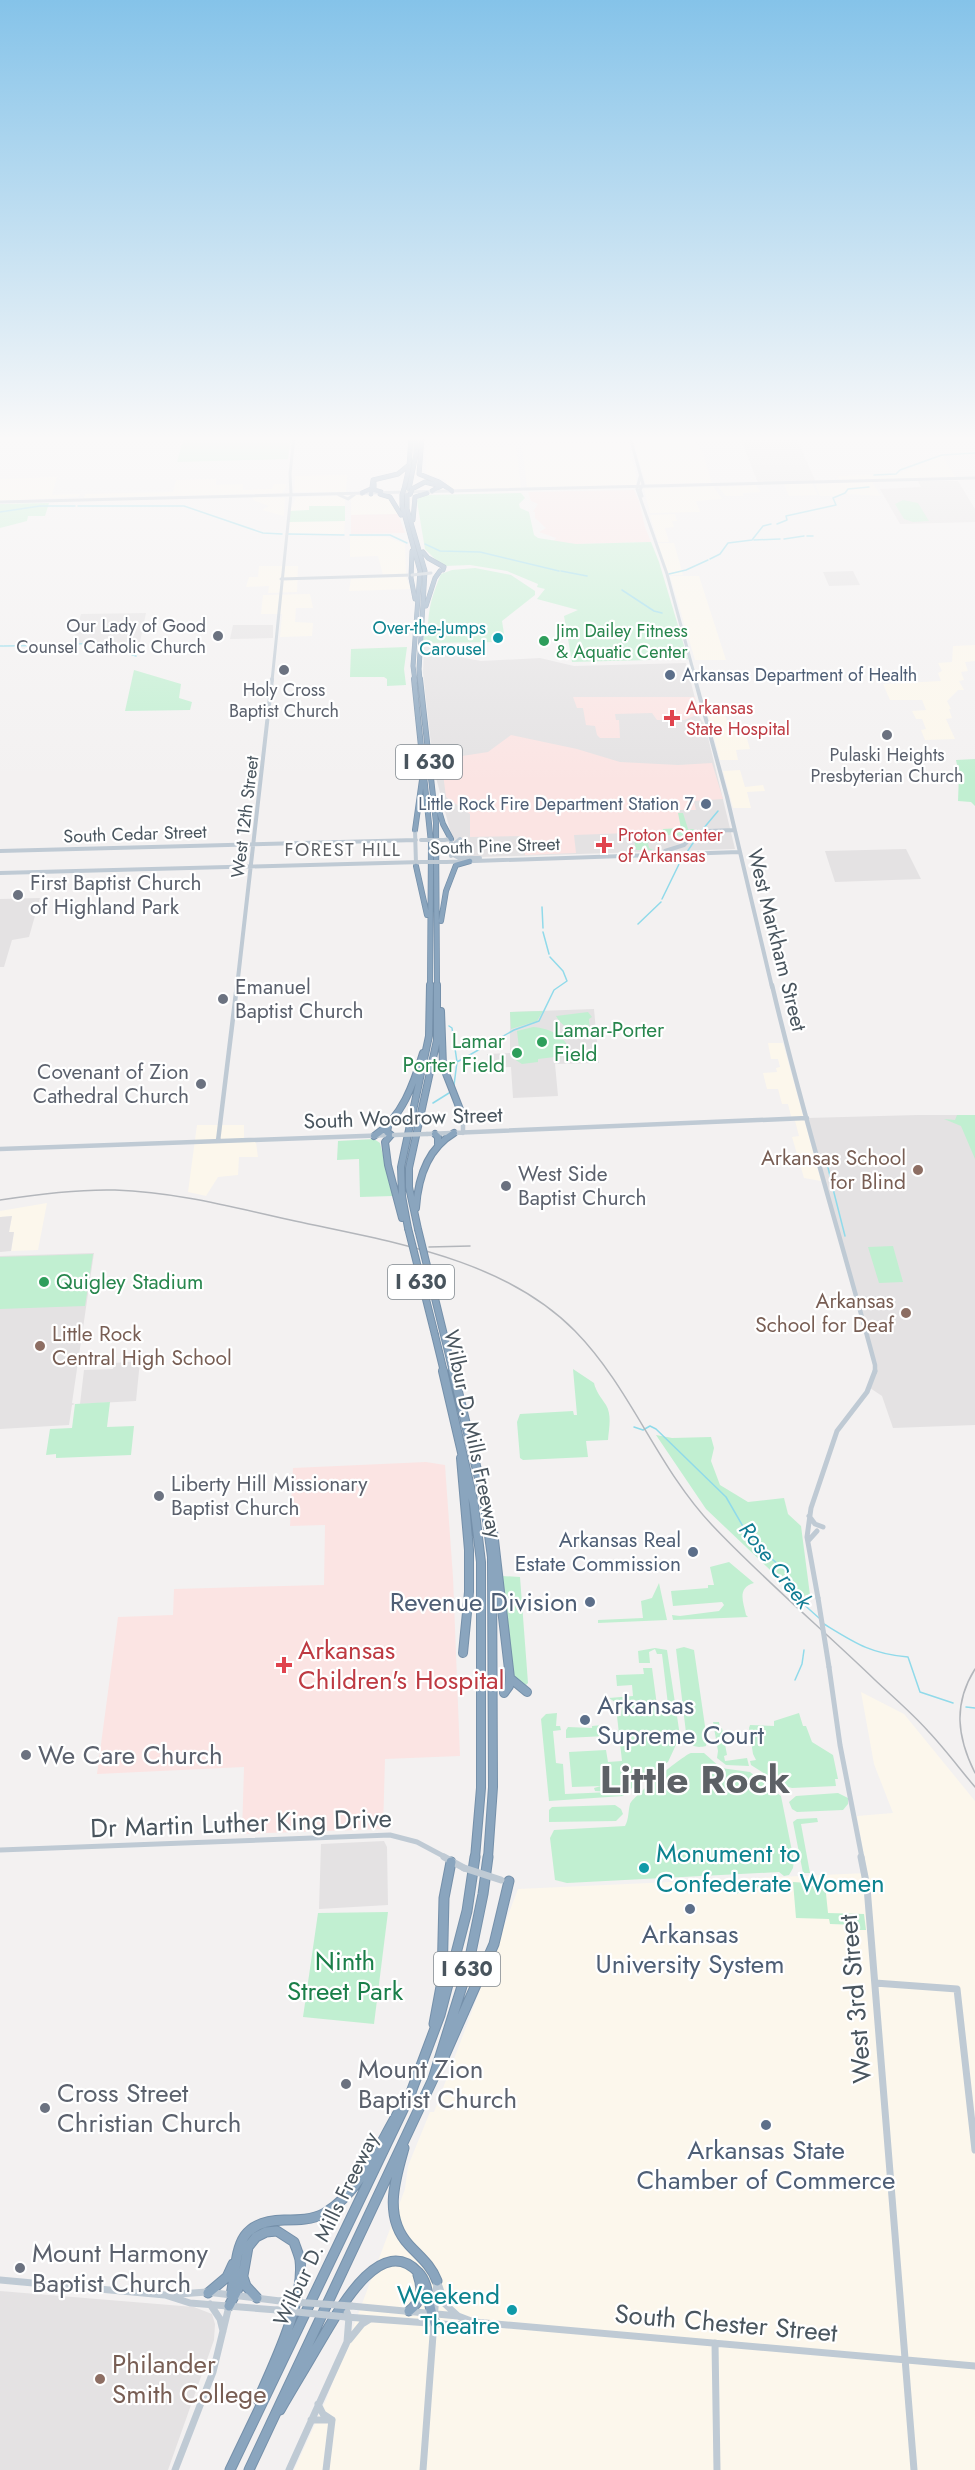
<svg xmlns="http://www.w3.org/2000/svg" width="975" height="2470" viewBox="0 0 975 2470" font-family="Jost,sans-serif">
  <style>
    .commercial { fill: #fcf7ec }
    .education { fill: #e4e2e3 }
    .medical { fill: #fbe4e3 }
    .green { fill: #c1efd1 }
    .lines { fill: none; stroke-linecap: round; stroke-linejoin: round }
    .stream { stroke: #90daea; stroke-width: 1.5 }
    .highway-far4-casing { stroke: #7590aa; stroke-width: 5 }
    .highway-far3-casing { stroke: #7590aa; stroke-width: 6 }
    .highway-far2-casing { stroke: #7590aa; stroke-width: 8 }
    .highway-far1-casing { stroke: #7590aa; stroke-width: 10 }
    .highway-casing { stroke: #7590aa; stroke-width: 11 }
    .secondary-far4 { stroke: #bfcad4; stroke-width: 3 }
    .secondary-far3 { stroke: #bfcad4; stroke-width: 4 }
    .secondary-far2 { stroke: #bfcad4; stroke-width: 4.5 }
    .secondary-far1 { stroke: #bfcad4; stroke-width: 5 }
    .secondary { stroke: #bfcad4; stroke-width: 7 }
    .highway-far4 { stroke: #8aa5be; stroke-width: 4 }
    .highway-far3 { stroke: #8aa5be; stroke-width: 4.5 }
    .highway-far2 { stroke: #8aa5be; stroke-width: 6 }
    .highway-far1 { stroke: #8aa5be; stroke-width: 8 }
    .highway { stroke: #8aa5be; stroke-width: 9 }
    .rail { stroke: #b3b6bb; stroke-width: 1.5 }
    .highway-bridge-far1-casing { stroke: #7590aa; stroke-width: 5; stroke-linecap: butt }
    .highway-bridge-casing { stroke: #7590aa; stroke-width: 8; stroke-linecap: butt }
    .secondary-bridge-far4 { stroke: #bfcad4; stroke-width: 3 }
    .secondary-bridge-far3 { stroke: #bfcad4; stroke-width: 4 }
    .secondary-bridge-far2 { stroke: #bfcad4; stroke-width: 4.5 }
    .secondary-bridge-far1 { stroke: #bfcad4; stroke-width: 5 }
    .secondary-bridge { stroke: #bfcad4; stroke-width: 7 }
    .highway-bridge-far1 { stroke: #8aa5be; stroke-width: 4 }
    .highway-bridge { stroke: #8aa5be; stroke-width: 6 }
    .worship-dot { fill: #6b7280; stroke: #fff; stroke-width: 2 }
    .culture-dot { fill: #0f9aa8; stroke: #fff; stroke-width: 2 }
    .leisure-dot { fill: #2e9e5b; stroke: #fff; stroke-width: 2 }
    .service-dot { fill: #5c6f8a; stroke: #fff; stroke-width: 2 }
    .health-dot { fill: #e0444e; stroke: #fff; stroke-width: 2 }
    .education-dot { fill: #8d6e63; stroke: #fff; stroke-width: 2 }
    .labels { text-anchor: middle; stroke-width: 4.5; stroke-linejoin: round; paint-order: stroke }
    .far-worship-label { font-size: 18px; fill: #5b616d; stroke: #fff }
    .far-culture-label { font-size: 18px; fill: #0d838f; stroke: #fff; text-anchor: end }
    .far-leisure-label { font-size: 18px; fill: #27864d; stroke: #fff; text-anchor: start }
    .far-service-label { font-size: 18px; fill: #4e5e75; stroke: #fff; text-anchor: start }
    .far-health-label { font-size: 18px; fill: #be3a42; stroke: #fff; text-anchor: start }
    .far-street-label { font-size: 18px; fill: #49555e; stroke: #fff }
    .far-neighbourhood-label { font-size: 18px; letter-spacing: 1.5px; fill: #5d6166; stroke: #fff }
    .shield { fill: #fff; stroke: #80888e; stroke-width: 1.5 }
    .shield-label { font-size: 20px; font-weight: bold; fill: #49555e }
    .worship-label { font-size: 21px; fill: #5b616d; stroke: #fff; text-anchor: start }
    .street-label { font-size: 21px; fill: #49555e; stroke: #fff }
    .leisure-label { font-size: 21px; fill: #27864d; stroke: #fff; text-anchor: start }
    .education-label { font-size: 21px; fill: #785e54; stroke: #fff; text-anchor: end }
    .service-label { font-size: 21px; fill: #4e5e75; stroke: #fff; text-anchor: end }
    .water-label { font-size: 22px; font-style: italic; fill: #107c93; stroke: #fff }
    .near-service-label { font-size: 26px; fill: #4e5e75; stroke: #fff }
    .near-health-label { font-size: 26px; fill: #be3a42; stroke: #fff; text-anchor: start }
    .near-worship-label { font-size: 26px; fill: #5b616d; stroke: #fff; text-anchor: start }
    .near-street-label { font-size: 26px; fill: #49555e; stroke: #fff }
    .near-culture-label { font-size: 26px; fill: #0d838f; stroke: #fff; text-anchor: start }
    .near-park-label { font-size: 26px; fill: #1a7f49; stroke: #fff }
    .near-education-label { font-size: 26px; fill: #785e54; stroke: #fff; text-anchor: start }
    .near-town-label { font-size: 39px; font-weight: bold; fill: #5d6166; stroke: #fff }
  </style>
  <rect width="100%" height="100%" fill="#f3f1f1"/>
  <!-- commercial -->
  <path class="commercial" d="M693,440L702,451L712,483L646,484L634,443Z
    M628,443L636,475V485L527,487L522,445Z
    M516,446L521,488L452,489L447,488L446,480L426,474V448Z
    M942,455L955,477L840,481L838,476L897,474Z
    M347,475L346,492H294L295,476Z
    M57,477L52,495L80,494L78,497L0,501V479Z
    M216,479V485L243,484V490L272,489L274,484H286V487L282,493L84,498L85,494L173,492L176,480Z
    M872,482L881,496L847,494L848,488L844,493L834,496H820L815,484Z
    M812,483L818,495L789,496L784,484Z
    M756,485L761,492L743,493V496H726L718,487Z
    M713,486L722,499L696,501L700,512L650,513L644,489Z
    M356,495L389,496L398,514L351,515V497Z
    M340,496L345,498V506H310L309,510L290,511L296,497Z
    M253,497L285,498L284,516L262,510L269,506L253,500Z
    M675,514L677,521H672L674,527L665,528L669,542H658L650,515Z
    M345,521L344,534L289,533L290,522Z
    M350,536L387,537L405,544L406,574L383,575L378,556L350,557Z
    M657,543H674L683,575H669Z
    M259,566H298L297,592L268,593L269,586L246,587L249,577H258Z
    M670,576H699L726,660H695Z
    M402,577H406L411,589L349,591L351,579Z
    M310,594L313,608H296L295,622L313,623L312,636L280,637L282,614H261L263,595Z
    M975,645V661L965,662L968,671L961,672L964,680L959,681L964,690H958L947,701L951,709H949L952,718L946,719L955,739L925,740L921,730L926,729L922,719H916L912,711L926,710L922,700H890L883,684L941,681L938,673L942,671L938,663L952,662L953,646Z
    M705,704H711L714,714H725L730,732H745L750,749L736,750L738,760H720Z
    M740,770L745,787L763,785L765,791L747,792L751,808H733L723,771Z
    M768,1043H783L821,1181L804,1178L792,1137L799,1136L795,1121L792,1120L788,1104H782L778,1089H767L763,1073L777,1072L776,1068L780,1067L778,1059H771Z
    M197,1125H244V1142H256L258,1157H239L238,1175L218,1177L206,1196L188,1192Z
    M47,1203L38,1250L11,1251L14,1233H9L12,1216L0,1217V1211Z
    M861,1692L904,1714L975,1801V2470H294L326,2400L405,2189L408,2166L430,2112H434L518,1889L867,1873L857,1816L893,1813L874,1764Z"/>
  <!-- education -->
  <path class="education" d="M740,437H796L816,482L758,483Z
    M918,481H958L975,509V522L900,524L880,489L921,487Z
    M853,571L860,585L829,586L823,572Z
    M146,613L140,642L73,643L81,614Z
    M233,625H273V638L230,639Z
    M442,646L465,658L481,661L540,658L574,666L686,663L700,718L705,725L735,849L481,857H461L455,854L454,845L434,770L423,673L424,647Z
    M906,849L921,879L835,882L825,851Z
    M40,898L29,937L12,940L4,967H0V899Z
    M594,1009L599,1063L555,1064L558,1096L513,1098L511,1067L487,1068V1054L510,1053V1012Z
    M918,1115H975V1425L893,1428L882,1396L870,1388L876,1371L807,1118Z
    M12,1216L9,1232H14L11,1251L0,1252V1217Z
    M94,1253L72,1403L75,1404L72,1405L69,1425L0,1429V1256Z
    M140,1361L136,1401L80,1404L84,1370L113,1369L114,1363Z
    M384,1841L387,1847L388,1905L319,1909L321,1844Z
    M0,2291L194,2307L212,2314L215,2324L214,2340L168,2470H0Z"/>
  <!-- medical -->
  <path class="medical" d="M634,490L639,501L645,527L651,542L576,544L553,542L556,538L539,532L546,528L535,518V512H533L538,504L531,501L528,492Z
    M398,514L405,533L351,534V515Z
    M573,697H695L699,714L684,720H657L652,713L615,714L616,720H619L620,738H600L597,735L595,726L586,725L583,708H577Z
    M511,735L577,749L620,762L678,765L712,763L723,799L694,801L696,810H679L684,831L574,835L576,853L525,855L524,836L470,837V814L446,797L442,766L449,758L488,752Z
    M426,1462L445,1465L453,1577L460,1756L385,1759L383,1829L242,1834L244,1767L97,1774L118,1617L173,1615L174,1589L324,1585L325,1525L290,1526L293,1468Z"/>
  <!-- green -->
  <path class="green" d="M184,437H291L288,459L177,462Z
    M521,493L525,498L519,504L520,508L529,512L534,535L538,538L576,544L651,542L659,562L688,659L572,662L564,616L578,610L537,599L545,589L537,587L538,584L507,571L470,565L445,566L438,562L425,549L417,501L419,497L427,495Z
    M903,500L918,503L929,521L913,522L904,519L895,504Z
    M49,503L45,516H28L27,521L0,528V504Z
    M309,506H345V521L289,522L290,511L309,510Z
    M475,568L511,575L535,591V595L502,621L505,640L499,642L423,643L424,630L428,629C428,608 433,593 441,574L452,570Z
    M407,647L404,669L406,685L387,686V679L384,677H350L351,649Z
    M134,670L181,684L179,698L192,702L190,710L125,711Z
    M975,759V806L971,802L958,801L959,774L956,760Z
    M678,813H683L688,829H694L689,837C677,834 657,833 648,843L649,848L653,850H636L633,834L660,833L663,829L681,828Z
    M543,1011L537,1021L511,1029L510,1012Z
    M588,1012L592,1017L589,1019L590,1031C575,1031 564,1030 556,1016Z
    M533,1027C550,1028 568,1037 571,1055L538,1059V1062L522,1064L514,1059V1049L519,1048L517,1031Z
    M957,1115H975V1159L961,1126L944,1119L955,1120Z
    M374,1139L380,1143L393,1196L360,1197L359,1159L337,1160L338,1141Z
    M893,1246L903,1282L879,1283L868,1247Z
    M93,1254L85,1306L0,1309V1257Z
    M573,1369L594,1383C596,1392 601,1397 606,1405C612,1415 609,1428 608,1440L586,1441L588,1457L523,1460L520,1458L517,1422L520,1414L573,1411L574,1415H577Z
    M110,1402L107,1427L134,1426L131,1455L56,1458V1454L46,1455L50,1429L72,1428L75,1404Z
    M656,1435L672,1438L711,1437L714,1448L711,1461L720,1485L748,1502L784,1498L788,1514L801,1526L810,1595H805L810,1600L805,1603L706,1509Z
    M729,1562L754,1583C737,1588 743,1601 746,1615L748,1617L673,1620L672,1615L680,1616L719,1611L724,1605L722,1602L673,1606L671,1591L708,1588V1585H714L710,1567Z
    M501,1576L520,1577L528,1683L526,1685L514,1679Z
    M659,1583L667,1620L598,1623V1620L643,1618L641,1601L652,1598Z
    M684,1647L694,1650L707,1740L706,1746C697,1748 694,1747 687,1741L676,1649Z
    M655,1648L667,1650L680,1736L668,1762L644,1777L623,1796L549,1801L541,1719L546,1714L557,1713L556,1726H560L561,1730L553,1731L556,1763L563,1764L565,1794L611,1792L595,1791L594,1788L601,1786L572,1787L569,1752L606,1750L608,1762L622,1761L617,1716H621L622,1707L609,1698L633,1696L632,1685L617,1686L616,1675L644,1674L643,1668H652L658,1713H669L662,1654H657L655,1649L649,1652L650,1663H639L638,1651Z
    M799,1713L803,1726H806L812,1742L833,1755L838,1779H835L836,1786L792,1788L784,1786L751,1765L750,1761L756,1760L753,1754L749,1728L750,1725L774,1726V1721Z
    M713,1722H719L720,1729L722,1728L727,1755L724,1756L725,1761L747,1758L749,1766L726,1765L717,1758L718,1751Z
    M603,1725L606,1736L566,1738V1730L568,1727L592,1728V1726Z
    M691,1753H704L721,1768L750,1772L781,1796L794,1861L793,1868L789,1875L784,1876L779,1872L567,1883L555,1880L550,1838L554,1830L625,1826C629,1819 628,1811 630,1804C632,1797 685,1754 691,1753Z
    M838,1793L848,1798V1804L843,1810L797,1812L792,1809L789,1802L796,1796Z
    M615,1805L621,1809L623,1814L616,1821L549,1822V1810L552,1807Z
    M817,1818L818,1822L801,1824L810,1873H803L793,1822L797,1819Z
    M783,1882V1889L745,1887L737,1894H732L730,1883Z
    M793,1882L825,1884L828,1913L864,1914L866,1930H857V1925L830,1924L829,1919L796,1918Z
    M388,1912L374,2024L303,2017L318,1913Z"/>
  <g class="lines">
    <!-- stream -->
    <path class="stream" d="M874,475L896,474L900,470L942,455L975,453
      M78,506H184L263,533L282,534
      M0,512L40,506H75
      M777,524L787,520L786,516L836,505L833,498L845,493L848,489L869,487
      M288,534L344,535
      M350,535H390L407,543
      M807,536H813
      M784,539L804,536
      M754,540L780,539
      M425,544L440,551L480,552L559,571
      M710,559L720,554L728,543L752,540L763,526L771,524
      M561,571L587,576
      M669,574L686,570L708,560
      M622,590L654,611L662,613
      M73,644L104,643L112,648
      M0,646H3
      M4,646L69,645
      M115,649L136,656
      M703,829L718,811
      M687,852L699,834
      M662,899L683,856
      M542,907L543,928
      M638,924L661,902
      M543,932L549,954
      M449,1026L452,1028L457,1062
      M454,1085L457,1062L514,1030L539,1021L554,990L567,981L563,971L550,957
      M433,1103L449,1093
      M825,1155L830,1176
      M831,1181L845,1236
      M634,1427L643,1430L650,1426L656,1429L726,1497L752,1542L786,1571L791,1593L819,1618
      M824,1624C855,1643 871,1654 908,1657L920,1692L953,1703
      M795,1680L802,1664L804,1650
      M966,1707L975,1708"/>
    <defs>
      <path id="highway-far4" d="M422,437L419,474L439,482L452,491
        M374,483V490L381,492
        M404,489L409,467L411,437
        M409,489L416,454V437
        M412,489L425,482L441,486L432,491
        M362,493L371,489
        M371,494L373,480L398,474L409,465
        M380,494L390,497L401,515
        M402,495V506L420,571L413,666L415,681
        M407,495V509L425,571L419,669L420,681
        M413,520L415,497L427,493
        M412,551L411,578L415,599
        M423,552L428,558L444,567L443,570
        M426,606L435,578L440,571"/>
      <path id="highway-far3" d="M414,679L431,843L430,987
        M420,679L436,823L437,987
        M437,804L443,824L451,839
        M415,830L422,780
        M416,866L427,915
        M441,921L446,891L456,865L470,861"/>
      <path id="highway-far2" d="M441,1011L443,1066L463,1117
        M388,1127L387,1132L391,1135L385,1142L388,1165L402,1218
        M435,1134L438,1137V1144
        M374,1136C402,1118 414,1083 423,1053
        M416,1208C418,1178 427,1149 454,1133
        M408,1228L402,1196L401,1167L429,1036L430,985
        M418,1229L409,1187V1168L437,1040V985
        M435,1335L444,1372
        M444,1335L453,1372"/>
      <path id="highway-far1" d="M443,1371L474,1504L481,1562V1788L475,1858
        M453,1371L484,1499L492,1557L493,1787L488,1858
        M461,1458L469,1550V1592L463,1653
        M493,1531L510,1678L509,1686L504,1693
        M510,1678L527,1692"/>
      <path id="highway" d="M434,2024L442,1981L444,1898L451,1862
        M444,2057L494,1944L509,1881
        M404,2148C395,2180 383,2217 409,2245C420,2257 431,2265 437,2281
        M243,2277L246,2286L257,2298
        M208,2293L227,2277L233,2264
        M231,2295C239,2255 232,2221 284,2220C298,2220 312,2220 325,2213C360,2192 378,2147 398,2113
        M229,2306L242,2281L248,2247L256,2237L266,2232L277,2231L294,2242C296,2248 299,2255 300,2260C305,2300 274,2364 258,2400
        M409,2311C422,2301 423,2290 418,2275
        M280,2410C292,2389 305,2368 317,2347C334,2320 378,2230 418,2272C431,2285 427,2307 435,2323
        M230,2470L410,2095L440,2015L467,1911L475,1857
        M249,2470L433,2079L468,1967L483,1894L488,1857"/>
    </defs>
    <!-- highway-far4 casing -->
    <use href="#highway-far4" class="highway-far4-casing"/>
    <!-- highway-far3 casing -->
    <use href="#highway-far3" class="highway-far3-casing"/>
    <!-- highway-far2 casing -->
    <use href="#highway-far2" class="highway-far2-casing"/>
    <!-- highway-far1 casing -->
    <use href="#highway-far1" class="highway-far1-casing"/>
    <!-- highway casing -->
    <use href="#highway" class="highway-casing"/>
    <!-- secondary-far4 -->
    <path class="secondary-far4" d="M630,437L643,484L640,490L642,496
      M640,477L637,489L667,574L696,681
      M339,495L348,499L355,494
      M0,502L975,478
      M281,579L412,575
      M272,681L291,494L290,474L294,437"/>
    <!-- secondary-far3 -->
    <path class="secondary-far3" d="M695,679L727,797L772,987
      M415,830L416,864
      M708,831L734,830
      M444,840L451,839V856
      M451,847L460,839
      M0,851L416,840
      M665,851L684,845L697,832
      M451,854L459,858H480
      M446,862L739,852
      M0,873L422,862
      M237,987L272,679"/>
    <!-- secondary-far2 -->
    <path class="secondary-far2" d="M772,985C802,1113 841,1238 875,1365V1372
      M463,1117V1133
      M427,1134L807,1118
      M218,1141L237,985
      M0,1149L390,1135"/>
    <!-- secondary-far1 -->
    <path class="secondary-far1" d="M809,1516L815,1524L823,1527
      M808,1541L817,1531
      M818,1598L807,1537L811,1508L837,1431L867,1392L875,1371
      M829,1667L840,1745L862,1858
      M0,1850L390,1835L417,1842L447,1858"/>
    <!-- secondary -->
    <path class="secondary" d="M444,1857L464,1868
      M861,1857L867,1887L914,2470
      M875,1983L957,1989L975,2150
      M0,2280L165,2295L190,2303L277,2310
      M439,2286L445,2304L458,2316
      M165,2295L207,2292L280,2301
      M210,2304L220,2319L223,2331
      M351,2306L458,2316L471,2321
      M346,2317L456,2325L474,2322L975,2366
      M349,2340L362,2324L370,2319
      M715,2343L717,2470
      M318,2404L323,2414L332,2420
      M311,2420H329
      M175,2470L213,2372L229,2306
      M289,2470L347,2342L349,2317L344,2305
      M326,2470L332,2420
      M423,2470L437,2281"/>
    <!-- highway-far4 -->
    <use href="#highway-far4" class="highway-far4"/>
    <!-- highway-far3 -->
    <use href="#highway-far3" class="highway-far3"/>
    <!-- highway-far2 -->
    <use href="#highway-far2" class="highway-far2"/>
    <!-- highway-far1 -->
    <use href="#highway-far1" class="highway-far1"/>
    <!-- highway -->
    <use href="#highway" class="highway"/>
    <!-- rail -->
    <path class="rail" d="M0,1200C38,1194 77,1189 115,1190C177,1192 236,1208 295,1221C391,1242 503,1258 575,1331C631,1388 657,1467 712,1525C762,1578 822,1629 875,1680C893,1697 912,1713 928,1731C945,1749 959,1768 975,1787
      M429,1247L470,1246
      M975,1669C953,1704 957,1737 975,1773"/>
    <defs>
      <path id="highway-bridge-far1" d="M402,495L404,489
        M410,495L412,489"/>
      <path id="highway-bridge" d="M408,1228L435,1335
        M418,1229L444,1335"/>
    </defs>
    <!-- highway-bridge-far1 casing -->
    <use href="#highway-bridge-far1" class="highway-bridge-far1-casing"/>
    <!-- highway-bridge casing -->
    <use href="#highway-bridge" class="highway-bridge-casing"/>
    <!-- secondary-bridge-far4 -->
    <path class="secondary-bridge-far4" d="M412,575L431,573"/>
    <!-- secondary-bridge-far3 -->
    <path class="secondary-bridge-far3" d="M421,840H444
      M422,862H446"/>
    <!-- secondary-bridge-far2 -->
    <path class="secondary-bridge-far2" d="M394,1135L427,1134"/>
    <!-- secondary-bridge-far1 -->
    <path class="secondary-bridge-far1" d="M818,1598L829,1667"/>
    <!-- secondary-bridge -->
    <path class="secondary-bridge" d="M464,1868L501,1880
      M280,2301L351,2306
      M277,2310L346,2317"/>
    <!-- highway-bridge-far1 -->
    <use href="#highway-bridge-far1" class="highway-bridge-far1"/>
    <!-- highway-bridge -->
    <use href="#highway-bridge" class="highway-bridge"/>
  </g>
  <!-- sky -->
  <linearGradient id="sky" x2="0" y2="1"><stop stop-color="#85c3e9"/><stop offset="0.56" stop-color="#faf9f9"/><stop offset="1" stop-color="#faf9f9" stop-opacity="0"/></linearGradient>
  <rect width="975" height="783" fill="url(#sky)"/>
  <!-- markers -->
  <g class="worship-dot">
    <circle cx="218" cy="636" r="6"/>
    <circle cx="284" cy="670" r="6"/>
    <circle cx="887" cy="735" r="6"/>
    <circle cx="18" cy="895" r="6"/>
    <circle cx="223" cy="999" r="6"/>
    <circle cx="201" cy="1084" r="6"/>
    <circle cx="506" cy="1186" r="6"/>
    <circle cx="159" cy="1496" r="6"/>
    <circle cx="26" cy="1755" r="6"/>
    <circle cx="346" cy="2084" r="6"/>
    <circle cx="45" cy="2108" r="6"/>
    <circle cx="20" cy="2268" r="6"/>
  </g>
  <g class="culture-dot">
    <circle cx="498" cy="638" r="6"/>
    <circle cx="644" cy="1868" r="6"/>
    <circle cx="512" cy="2310" r="6"/>
  </g>
  <g class="leisure-dot">
    <circle cx="544" cy="641" r="6"/>
    <circle cx="542" cy="1042" r="6"/>
    <circle cx="517" cy="1053" r="6"/>
    <circle cx="44" cy="1282" r="6"/>
  </g>
  <g class="service-dot">
    <circle cx="670" cy="675" r="6"/>
    <circle cx="706" cy="804" r="6"/>
    <circle cx="693" cy="1552" r="6"/>
    <circle cx="590" cy="1602" r="6"/>
    <circle cx="585" cy="1720" r="6"/>
    <circle cx="690" cy="1909" r="6"/>
    <circle cx="766" cy="2125" r="6"/>
  </g>
  <g class="health-dot">
    <path d="M669 709h6v6h6v6h-6v6h-6v-6h-6v-6h6z"/>
    <path d="M601 836h6v6h6v6h-6v6h-6v-6h-6v-6h6z"/>
    <path d="M281 1656h6v6h6v6h-6v6h-6v-6h-6v-6h6z"/>
  </g>
  <g class="education-dot">
    <circle cx="918" cy="1170" r="6"/>
    <circle cx="906" cy="1313" r="6"/>
    <circle cx="40" cy="1346" r="6"/>
    <circle cx="100" cy="2379" r="6"/>
  </g>
  <g class="labels">
    <!-- far-worship labels -->
    <g class="far-worship-label">
      <text x="206" y="632" text-anchor="end">Our Lady of Good<tspan x="206" dy="21">Counsel Catholic Church</tspan></text>
      <text x="284" y="696">Holy Cross<tspan x="284" dy="21">Baptist Church</tspan></text>
      <text x="887" y="761">Pulaski Heights<tspan x="887" dy="21">Presbyterian Church</tspan></text>
    </g>
    <!-- far-culture labels -->
    <g class="far-culture-label">
      <text x="486" y="634">Over-the-Jumps<tspan x="486" dy="21">Carousel</tspan></text>
    </g>
    <!-- far-leisure labels -->
    <g class="far-leisure-label">
      <text x="556" y="637">Jim Dailey Fitness<tspan x="556" dy="21">&amp; Aquatic Center</tspan></text>
    </g>
    <!-- far-service labels -->
    <g class="far-service-label">
      <text x="682" y="681">Arkansas Department of Health</text>
      <text x="694" y="810" text-anchor="end">Little Rock Fire Department Station 7</text>
    </g>
    <!-- far-health labels -->
    <g class="far-health-label">
      <text x="686" y="714">Arkansas<tspan x="686" dy="21">State Hospital</tspan></text>
      <text x="618" y="841">Proton Center<tspan x="618" dy="21">of Arkansas</tspan></text>
    </g>
    <!-- far-street labels -->
    <g class="far-street-label">
      <text transform="translate(245 817) rotate(-83)" y="6">West 12th Street</text>
      <text transform="translate(135 834) rotate(-2)" y="6">South Cedar Street</text>
      <text transform="translate(495 846) rotate(-2)" y="6">South Pine Street</text>
    </g>
    <!-- far-neighbourhood labels -->
    <g class="far-neighbourhood-label">
      <text x="343" y="856">FOREST HILL</text>
    </g>
    <!-- shield labels -->
    <g class="shield">
      <rect x="396" y="745" width="66" height="34" rx="4.5"/>
      <rect x="388" y="1265" width="66" height="34" rx="4.5"/>
      <rect x="434" y="1952" width="66" height="34" rx="4.5"/>
    </g>
    <g class="shield-label">
      <text x="429" y="769">I 630</text>
      <text x="421" y="1289">I 630</text>
      <text x="467" y="1976">I 630</text>
    </g>
    <!-- worship labels -->
    <g class="worship-label">
      <text x="30" y="890">First Baptist Church<tspan x="30" dy="24">of Highland Park</tspan></text>
      <text x="235" y="994">Emanuel<tspan x="235" dy="24">Baptist Church</tspan></text>
      <text x="189" y="1079" text-anchor="end">Covenant of Zion<tspan x="189" dy="24">Cathedral Church</tspan></text>
      <text x="518" y="1181">West Side<tspan x="518" dy="24">Baptist Church</tspan></text>
      <text x="171" y="1491">Liberty Hill Missionary<tspan x="171" dy="24">Baptist Church</tspan></text>
    </g>
    <!-- street labels -->
    <g class="street-label">
      <text transform="translate(777 940) rotate(76)" y="7">West Markham Street</text>
      <text transform="translate(403 1118) rotate(-2)" y="7">South Woodrow Street</text>
      <text transform="translate(473 1434) rotate(78)" y="7">Wilbur D. Mills Freeway</text>
      <text transform="translate(326 2229) rotate(-64)" y="7">Wilbur D. Mills Freeway</text>
    </g>
    <!-- leisure labels -->
    <g class="leisure-label">
      <text x="554" y="1037">Lamar-Porter<tspan x="554" dy="24">Field</tspan></text>
      <text x="505" y="1048" text-anchor="end">Lamar<tspan x="505" dy="24">Porter Field</tspan></text>
      <text x="56" y="1289">Quigley Stadium</text>
    </g>
    <!-- education labels -->
    <g class="education-label">
      <text x="906" y="1165">Arkansas School<tspan x="906" dy="24">for Blind</tspan></text>
      <text x="894" y="1308">Arkansas<tspan x="894" dy="24">School for Deaf</tspan></text>
      <text x="52" y="1341" text-anchor="start">Little Rock<tspan x="52" dy="24">Central High School</tspan></text>
    </g>
    <!-- service labels -->
    <g class="service-label">
      <text x="681" y="1547">Arkansas Real<tspan x="681" dy="24">Estate Commission</tspan></text>
    </g>
    <!-- water labels -->
    <g class="water-label">
      <text transform="translate(776 1565) rotate(52)" y="8">Rose Creek</text>
    </g>
    <!-- near-service labels -->
    <g class="near-service-label">
      <text x="578" y="1611" text-anchor="end">Revenue Division</text>
      <text x="597" y="1714" text-anchor="start">Arkansas<tspan x="597" dy="30">Supreme Court</tspan></text>
      <text x="690" y="1943">Arkansas<tspan x="690" dy="30">University System</tspan></text>
      <text x="766" y="2159">Arkansas State<tspan x="766" dy="30">Chamber of Commerce</tspan></text>
    </g>
    <!-- near-health labels -->
    <g class="near-health-label">
      <text x="298" y="1659">Arkansas<tspan x="298" dy="30">Children's Hospital</tspan></text>
    </g>
    <!-- near-worship labels -->
    <g class="near-worship-label">
      <text x="38" y="1764">We Care Church</text>
      <text x="358" y="2078">Mount Zion<tspan x="358" dy="30">Baptist Church</tspan></text>
      <text x="57" y="2102">Cross Street<tspan x="57" dy="30">Christian Church</tspan></text>
      <text x="32" y="2262">Mount Harmony<tspan x="32" dy="30">Baptist Church</tspan></text>
    </g>
    <!-- near-street labels -->
    <g class="near-street-label">
      <text transform="translate(241 1823) rotate(-2)" y="9">Dr Martin Luther King Drive</text>
      <text transform="translate(855 1999) rotate(-95)" y="9">West 3rd Street</text>
      <text transform="translate(726 2323) rotate(5)" y="9">South Chester Street</text>
    </g>
    <!-- near-culture labels -->
    <g class="near-culture-label">
      <text x="656" y="1862">Monument to<tspan x="656" dy="30">Confederate Women</tspan></text>
      <text x="500" y="2304" text-anchor="end">Weekend<tspan x="500" dy="30">Theatre</tspan></text>
    </g>
    <!-- near-park labels -->
    <g class="near-park-label">
      <text x="345" y="1970">Ninth<tspan x="345" dy="30">Street Park</tspan></text>
    </g>
    <!-- near-education labels -->
    <g class="near-education-label">
      <text x="112" y="2373">Philander<tspan x="112" dy="30">Smith College</tspan></text>
    </g>
    <!-- near-town labels -->
    <g class="near-town-label">
      <text x="695" y="1793">Little Rock</text>
    </g>
  </g>
</svg>
